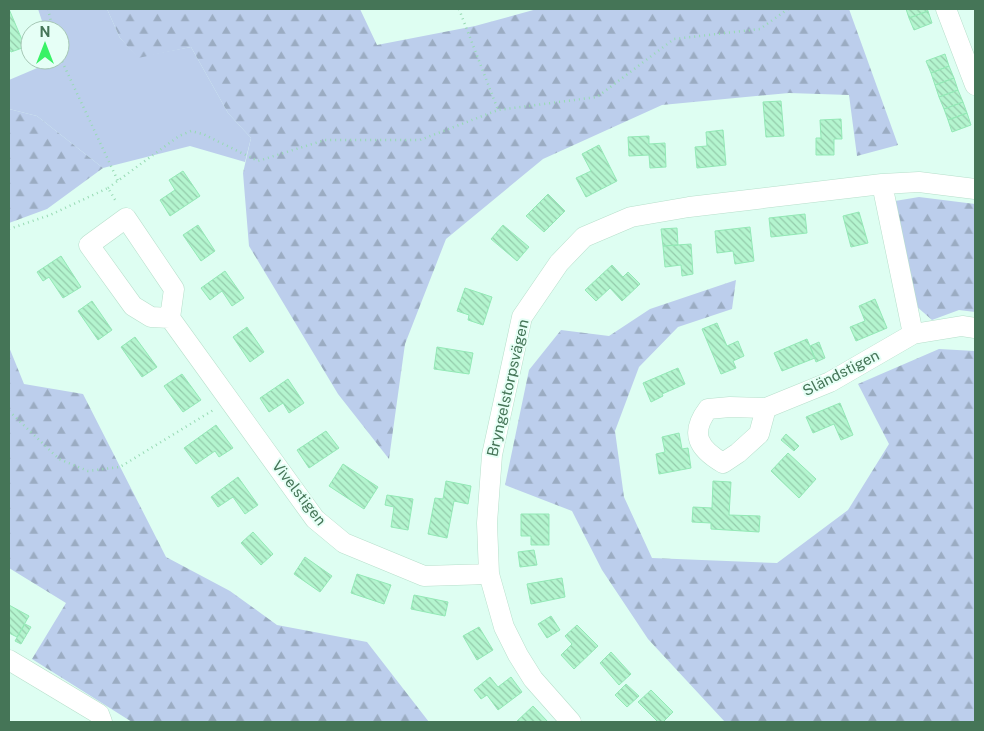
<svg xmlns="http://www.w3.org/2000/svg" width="984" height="731" viewBox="0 0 984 731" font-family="'Public Sans',sans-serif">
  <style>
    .green { fill: #bcceec }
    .forest { fill: url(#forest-firs) }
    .building { fill: url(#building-back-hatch); stroke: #93e9b6 }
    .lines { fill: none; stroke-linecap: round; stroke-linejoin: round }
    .minor-casing { stroke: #b7dfcb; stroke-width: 21 }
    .path { stroke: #97dab3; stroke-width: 2.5; stroke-dasharray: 1 4; stroke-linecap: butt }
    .minor { stroke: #fff; stroke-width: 20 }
    .labels { text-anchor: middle; stroke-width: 4; stroke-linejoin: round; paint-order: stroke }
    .street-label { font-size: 15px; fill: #457557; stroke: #e6fff6 }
  </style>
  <defs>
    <pattern id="forest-firs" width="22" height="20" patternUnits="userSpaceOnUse" patternTransform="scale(1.25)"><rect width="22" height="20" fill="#bcceec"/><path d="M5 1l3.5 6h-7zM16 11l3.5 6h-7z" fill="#9bacc2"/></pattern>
    <pattern id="building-back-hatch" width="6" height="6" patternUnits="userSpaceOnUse" patternTransform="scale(1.25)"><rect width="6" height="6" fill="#b4f5cf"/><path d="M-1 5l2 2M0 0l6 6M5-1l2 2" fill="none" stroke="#94cbab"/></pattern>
  </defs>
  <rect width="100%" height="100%" fill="#defef2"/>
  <!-- green -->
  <path class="green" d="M38,9H107L120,38L138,57L191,47L228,113L251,138L245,162L190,146L103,168L37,116L9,109V80L56,60H60V30H45Z"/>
  <!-- forest -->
  <path class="forest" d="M107,9H360L377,45L475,26L537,9H849L898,145L857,156L849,95L789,93L662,105L543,159L446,239L405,344L389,459L338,394L249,246L243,173L251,138L228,113L191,47L138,58L120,38Z
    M9,109L37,116L103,168L47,209L9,223Z
    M919,197L975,204V312L959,310L932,320L915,305L895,201Z
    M736,280L732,309L678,327L639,367L615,431L624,497L652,558L777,563L848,510L889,444L858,384L939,349L975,351V722H725L648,639L602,570L572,511L505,485L529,370L561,330L609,336L650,309Z
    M9,347L24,384L83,394L166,557L230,591L277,625L367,642L429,722H132L32,659L66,603L9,568Z"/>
  <!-- building -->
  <path class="building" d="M9,9L25,47L11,52L9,48Z
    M906,9H927L928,11L909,18Z
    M928,11L932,23L914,30L909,18Z
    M945,54L949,66L931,73L926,61Z
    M949,66L954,78L935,85L931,73Z
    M954,78L958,90L939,97L935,85Z
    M958,90L963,102L944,109L939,97Z
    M781,101L784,136L766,137L763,102Z
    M963,102L967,113L948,120L944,109Z
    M967,113L971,125L952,132L948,120Z
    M841,119L842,139H834V155H816V138H821L820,120Z
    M723,130L726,165L697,168L695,147L707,146L706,132Z
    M649,136V144L665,143L666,167L650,168L649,155L629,156L628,137Z
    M599,145L617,181L586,197L576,178L591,171L582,154Z
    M183,171L200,196L170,216L160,200L175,190L169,180Z
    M548,194L565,211L544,232L526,216Z
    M859,212L868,243L851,247L843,216Z
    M805,214L807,233L771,237L769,218Z
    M198,225L215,251L201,261L183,235Z
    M503,225L529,247L517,261L491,239Z
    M750,227L754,261L735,264L733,251L717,253L715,231Z
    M677,228L678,245L663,246L661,229Z
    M691,244L693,274L682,276L681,265L665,267L663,246Z
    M61,256L81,287L63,298L49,277L43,281L37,272Z
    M612,265L623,277L628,272L640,284L622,301L610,288L596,301L585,290Z
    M225,271L244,298L232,306L222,291L210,300L201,288Z
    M465,288L492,297L483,325L468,320L469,315L457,311Z
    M875,299L887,328L856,341L850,327L865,321L859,306Z
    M92,301L112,330L98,340L78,311Z
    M717,323L727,346L738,341L744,356L733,361L736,368L721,374L702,329Z
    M247,327L264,352L250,362L233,337Z
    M135,337L157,367L142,377L121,347Z
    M807,339L815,358L782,371L774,353Z
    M819,342L825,358L816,362L810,346Z
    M437,347L473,353L469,374L434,369Z
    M678,368L685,384L662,394L663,396L651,402L643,383Z
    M182,374L201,400L183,412L164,386Z
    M288,379L304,403L289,413L283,403L269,412L260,398Z
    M840,403L853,435L841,440L834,424L813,433L806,417Z
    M216,425L233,448L219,457L215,451L196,464L184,448Z
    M326,431L339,448L309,468L297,450Z
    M679,433L682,449L688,448L691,468L659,474L656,454L665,452L662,437Z
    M786,434L799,446L794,451L781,440Z
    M788,453L816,479L799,498L771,471Z
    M343,464L378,487L364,509L329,486Z
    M238,477L258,505L245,514L233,497L218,507L211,497Z
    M446,481L471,486L468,504L454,501L447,538L428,534L435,498L443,499Z
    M713,481L731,482L729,515L760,516L759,532L711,529V523L692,522L693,507L712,508Z
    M387,495L413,499L408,530L391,527L394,507L385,505Z
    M521,514H549V545H531V536H521Z
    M253,532L273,554L261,565L241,543Z
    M534,550L537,565L520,567L518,552Z
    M305,557L332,576L320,592L294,574Z
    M357,574L391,585L384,604L351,593Z
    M562,578L565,597L531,604L527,584Z
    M414,595L448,602L445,616L411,609Z
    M9,605L29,616L17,637L9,633Z
    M551,616L560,630L547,638L538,624Z
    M25,624L31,627L21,644L15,641Z
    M577,625L598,646L574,669L561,655L572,644L565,636Z
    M479,627L493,650L477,660L463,636Z
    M611,652L631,674L619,685L600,663Z
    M490,677L498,687L511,677L522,692L498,710L487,695L481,699L474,690Z
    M626,684L639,696L627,707L615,695Z
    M651,690L673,712L663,722H658L638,702Z
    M533,706L548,722H516Z"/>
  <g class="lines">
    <defs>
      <path id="minor" d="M946,9L975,85
        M882,184L913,334
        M170,318L151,317L133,306L89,245L126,218L174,289L170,318L315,519L344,543L424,576L489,574
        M766,408L759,434L738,453L723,463C699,449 689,434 708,409L730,407L766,408L830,382L913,334L962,326L975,328
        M9,660L99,714L102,722
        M571,722L533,679L518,655L504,627L489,574L487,523L492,455L522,317L559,263L584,237L631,217L689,207L882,184L919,182L975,189"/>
    </defs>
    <!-- minor casing -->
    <use href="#minor" class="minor-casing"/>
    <!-- path -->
    <path class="path" d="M48,9L53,30
      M459,9L498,110
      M60,57L118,181
      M108,188L179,136L191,131L203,134L258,161L325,140H420L498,110L597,97L674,39L760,29L788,9
      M9,229L50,215L108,188L117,203
      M9,411L59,459L88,471L120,467L215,409"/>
    <!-- minor -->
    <use href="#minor" class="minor"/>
  </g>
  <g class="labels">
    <!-- street labels -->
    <g class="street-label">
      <text transform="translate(841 373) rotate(-27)" y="5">Sländstigen</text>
      <text transform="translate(508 388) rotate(-77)" y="5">Bryngelstorpsvägen</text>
      <text transform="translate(299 493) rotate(52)" y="5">Vivelstigen</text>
    </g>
  </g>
  <!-- border -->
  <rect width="984" height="731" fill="none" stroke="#457557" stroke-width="20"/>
  <!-- north arrow -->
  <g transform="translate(45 45)"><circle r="24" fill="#e6fff6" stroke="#a6c8b6"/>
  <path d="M0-4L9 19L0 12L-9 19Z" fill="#39f266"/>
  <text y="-8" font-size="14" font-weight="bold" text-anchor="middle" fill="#457557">N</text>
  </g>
</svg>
